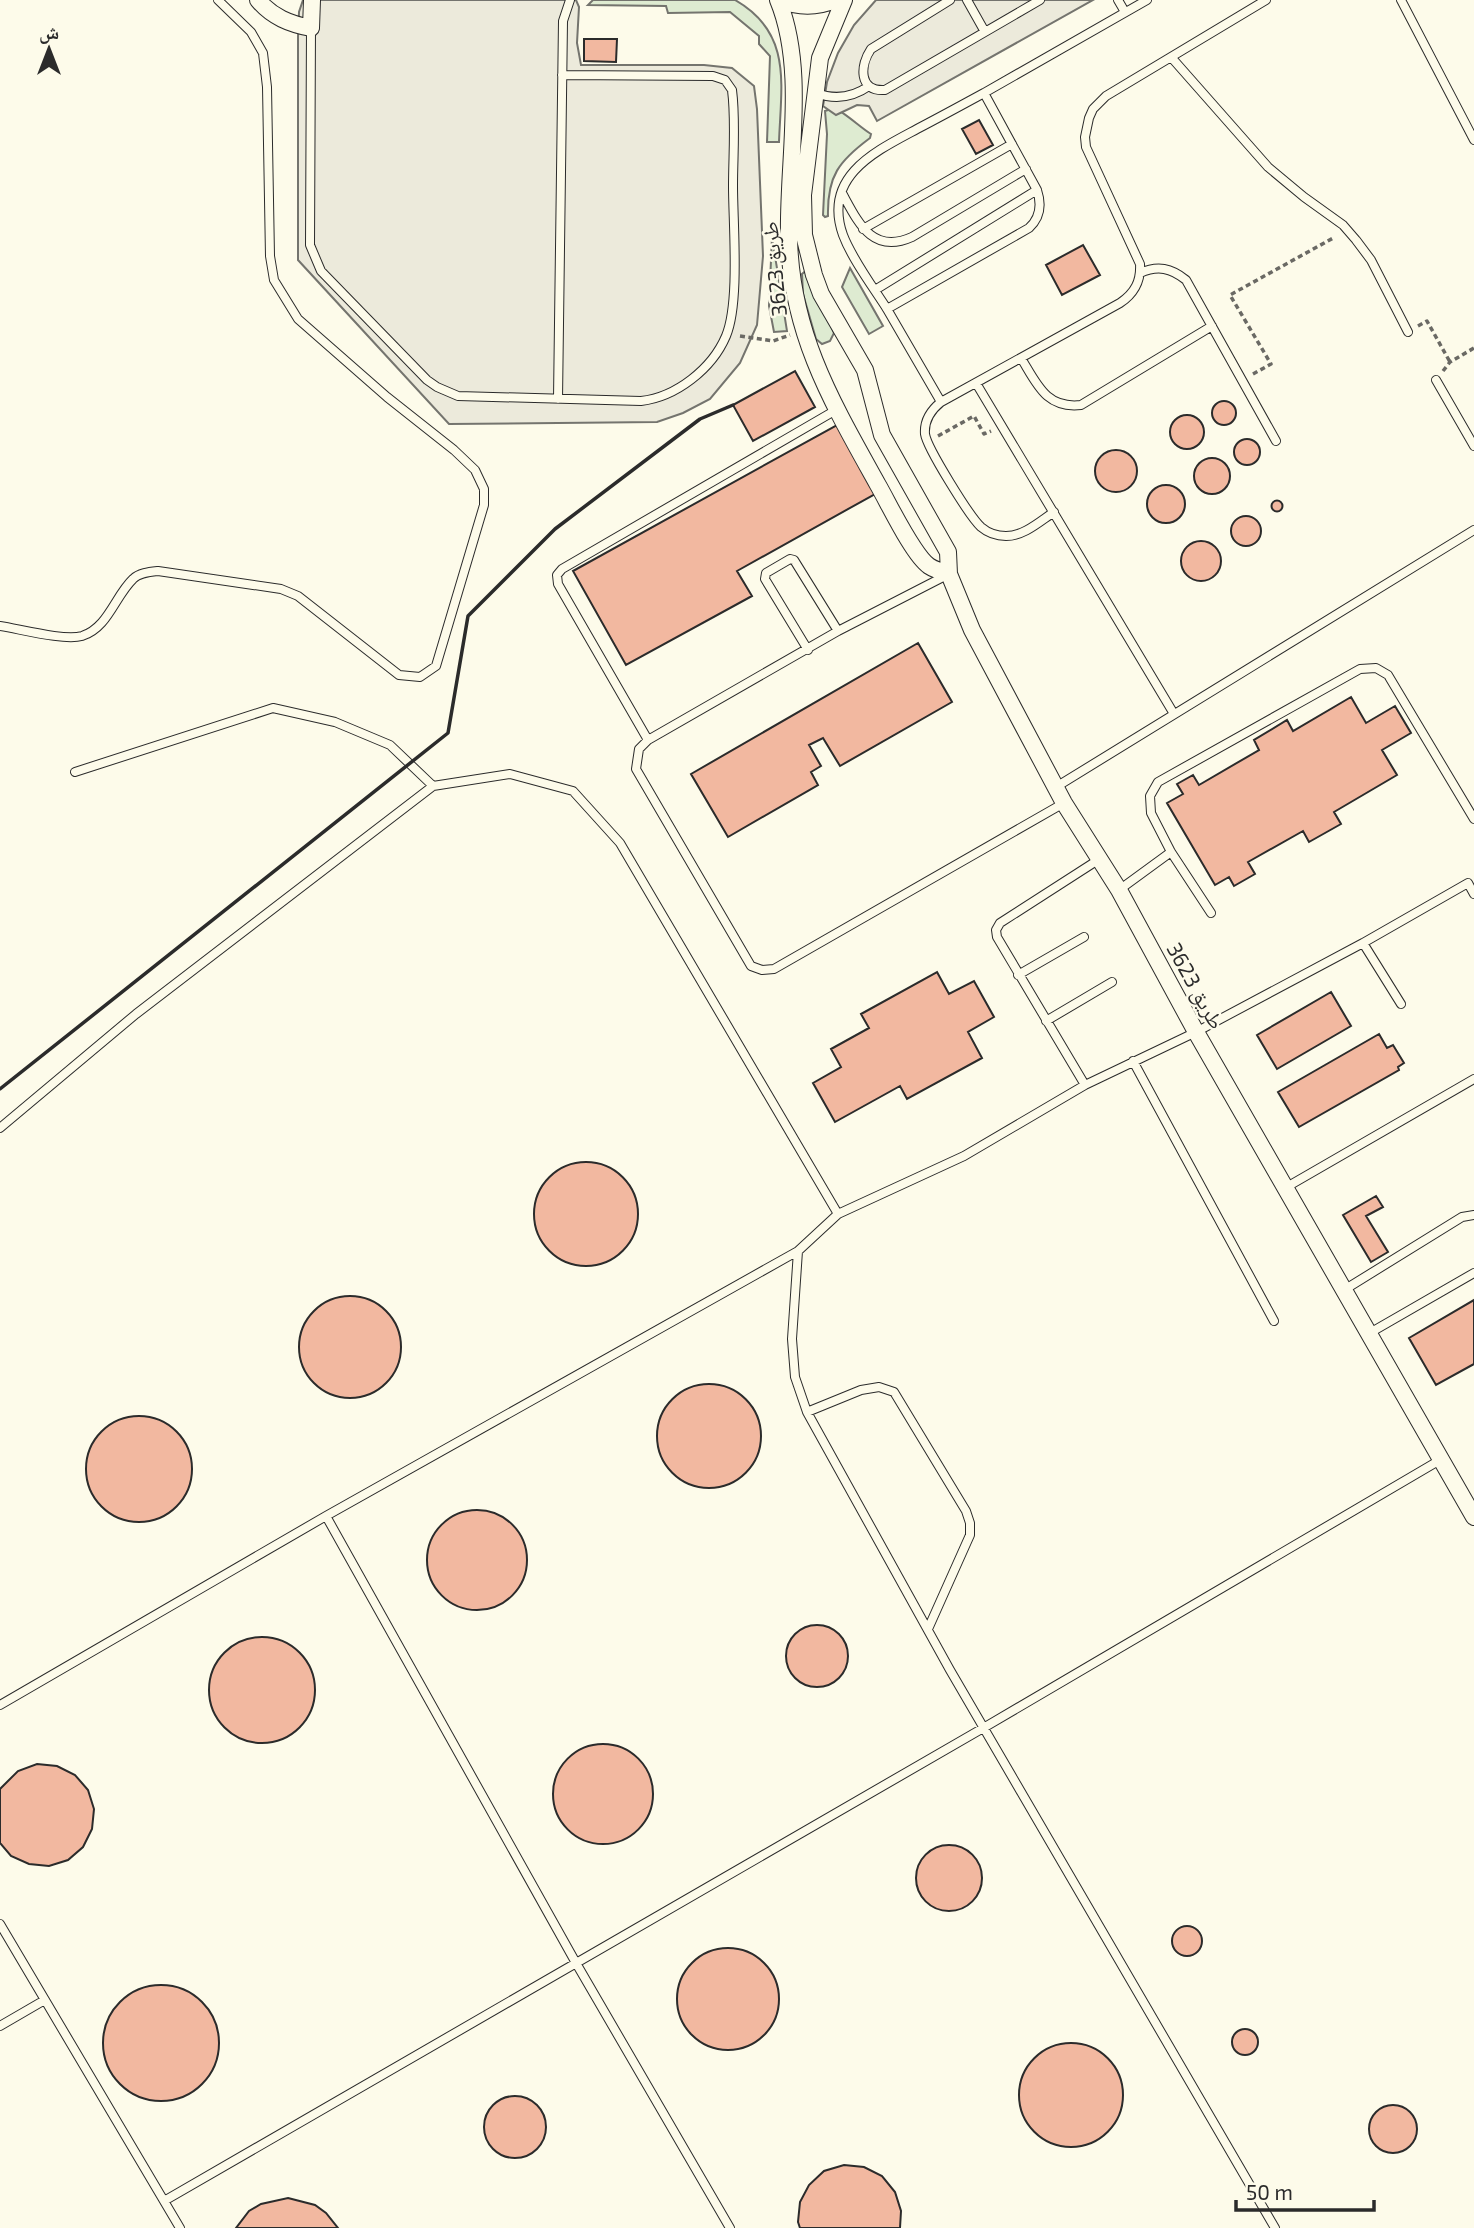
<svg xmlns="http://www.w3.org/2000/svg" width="1474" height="2228" viewBox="0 0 1474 2228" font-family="'Exo 2','Noto Naskh Arabic',sans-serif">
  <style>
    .green { fill: #deebd1; stroke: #74746e; stroke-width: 2 }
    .parking { fill: #eceadb; stroke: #74746e; stroke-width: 2 }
    .building { fill: #f2b8a0; stroke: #2b2b2b; stroke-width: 2 }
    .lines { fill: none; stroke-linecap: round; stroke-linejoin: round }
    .lane-casing { stroke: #2b2b2b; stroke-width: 10 }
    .street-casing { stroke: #2b2b2b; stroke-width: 18 }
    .path { stroke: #6a6964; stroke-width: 3.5; stroke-dasharray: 5 3.5; stroke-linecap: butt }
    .lane { stroke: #fdfbea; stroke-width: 8 }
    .street { stroke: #fdfbea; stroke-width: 16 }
    .wall { stroke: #2b2b2b; stroke-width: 3.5 }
    .labels { text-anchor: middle; stroke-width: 5; stroke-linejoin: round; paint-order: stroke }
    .street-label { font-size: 21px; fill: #2b2b2b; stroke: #fdfbea }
  </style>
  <rect width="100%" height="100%" fill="#fdfbea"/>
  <!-- green -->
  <path class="green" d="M593,0H735C793,33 781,85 779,142H767L770,56L759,44V36L730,12L668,13L666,6L588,5Z
    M834,108C843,111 861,128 871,134L870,138C839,161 827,176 828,216L825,217L823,215L827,134L825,111Z
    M772,237L787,331L774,332L769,306Z
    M850,268L883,326L869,334L842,287Z
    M808,269L834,333L830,341L822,344L816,339L803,294L802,274Z"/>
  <!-- parking -->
  <path class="parking" d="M303,0H576L579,7L577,43L581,65H704L732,68L754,86L757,109L763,256L757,325L740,363L710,399L683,413L657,422L449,424L298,260V37L299,12Z
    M876,0H1093L877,121L869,106L857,105L836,115L823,106L827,82L838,53L854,25Z"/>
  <!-- building -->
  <path class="building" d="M584,39H617L616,62L584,61Z
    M979,120L993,145L976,154L962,129Z
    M1083,245L1100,275L1062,295L1046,265Z
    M795,371L815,407L753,441L733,405Z
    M1212 413a12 12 0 1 1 24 0a12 12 0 1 1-24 0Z
    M1170 432a17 17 0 1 1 34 0a17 17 0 1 1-34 0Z
    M837,425L875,494L737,571L752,596L626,665L573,571Z
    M1234 452a13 13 0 1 1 26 0a13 13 0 1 1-26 0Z
    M1095 471a21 21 0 1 1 42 0a21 21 0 1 1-42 0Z
    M1194 476a18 18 0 1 1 36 0a18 18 0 1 1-36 0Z
    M1147 504a19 19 0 1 1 38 0a19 19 0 1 1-38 0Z
    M1271.5 506a5.5 5.5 0 1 1 11 0a5.5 5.5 0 1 1-11 0Z
    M1231 531a15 15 0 1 1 30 0a15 15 0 1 1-30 0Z
    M1181 561a20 20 0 1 1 40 0a20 20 0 1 1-40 0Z
    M918,643L952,702L840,766L823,738L809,745L821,766L811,772L818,785L728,837L691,774Z
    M1351,697L1366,723L1395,706L1411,733L1382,750L1397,775L1334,812L1341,824L1309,842L1303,831L1248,862L1255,874L1234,886L1229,877L1215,885L1167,803L1183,794L1177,784L1193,775L1199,785L1259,750L1254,740L1287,720L1293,731Z
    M937,972L949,994L974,981L994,1017L968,1032L982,1058L907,1099L900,1086L835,1122L813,1083L841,1067L831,1049L869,1028L861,1014Z
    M1331,992L1351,1026L1277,1069L1257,1035Z
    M1379,1034L1387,1048L1393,1045L1404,1063L1398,1067L1399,1070L1299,1127L1278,1092Z
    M534 1214a52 52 0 1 1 104 0a52 52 0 1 1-104 0Z
    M1376,1196L1383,1207L1366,1216L1388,1252L1371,1262L1343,1215Z
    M299 1347a51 51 0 1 1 102 0a51 51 0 1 1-102 0Z
    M1474,1300V1364L1436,1385L1409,1338Z
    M657 1436a52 52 0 1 1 104 0a52 52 0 1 1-104 0Z
    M86 1469a53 53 0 1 1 106 0a53 53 0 1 1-106 0Z
    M427 1560a50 50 0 1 1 100 0a50 50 0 1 1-100 0Z
    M786 1656a31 31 0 1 1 62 0a31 31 0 1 1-62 0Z
    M209 1690a53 53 0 1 1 106 0a53 53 0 1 1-106 0Z
    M553 1794a50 50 0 1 1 100 0a50 50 0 1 1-100 0Z
    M37,1764L57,1766L75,1775L88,1790L94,1809L92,1829L83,1847L68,1860L49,1866L29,1864L11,1856L0,1843V1789L18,1771Z
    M916 1878a33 33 0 1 1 66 0a33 33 0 1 1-66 0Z
    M1172 1941a15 15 0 1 1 30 0a15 15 0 1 1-30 0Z
    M677 1999a51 51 0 1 1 102 0a51 51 0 1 1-102 0Z
    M103 2043a58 58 0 1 1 116 0a58 58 0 1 1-116 0Z
    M1232 2042a13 13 0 1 1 26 0a13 13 0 1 1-26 0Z
    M1019 2095a52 52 0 1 1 104 0a52 52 0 1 1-104 0Z
    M484 2127a31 31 0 1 1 62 0a31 31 0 1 1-62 0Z
    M1369 2129a24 24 0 1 1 48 0a24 24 0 1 1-48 0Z
    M844,2165L864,2167L882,2176L895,2192L901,2211L900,2228H800L798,2222L800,2202L809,2185L824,2171Z
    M288,2198L315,2205L326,2213L338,2228H236L249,2211L261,2204Z"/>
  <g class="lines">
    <defs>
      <path id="lane" d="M950,0L871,49C860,65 858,92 885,90L1040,0
        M967,0L985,32
        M1118,0L1125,12
        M1401,0L1474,140
        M311,28L310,245L321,271L427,380L437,387L458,396L641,401C676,397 712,369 726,336C740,303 733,224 733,186C733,155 736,121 732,90L725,80L713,76L562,75
        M1171,57L1268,167L1304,197L1343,225L1356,240L1371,260L1408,332
        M816,93C835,100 852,98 869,86
        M984,93L1037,190C1042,205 1040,218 1029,228L887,309C873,287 852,259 843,235C822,176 876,151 917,129C940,117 962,105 984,93Z
        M984,93L1147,0
        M842,193C858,222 872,255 912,237L1026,169
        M863,229L1012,144
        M1140,273C1158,265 1171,268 1186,280L1276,441
        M875,290L1037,190
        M887,309L941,402
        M1021,358C1037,384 1046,409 1081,405L1212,326
        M1436,380L1474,446
        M976,383L1174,714
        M558,399L563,21L570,0
        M1054,512C1039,522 1024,536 1006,536C997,536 988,533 981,527C970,517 927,448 925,434C924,421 931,410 941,402L1120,303C1135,293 1141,281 1140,264L1086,147L1085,137L1089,118L1093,109L1106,96L1266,0
        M949,574L838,631L648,740L639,749L636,769L751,966L762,970L774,969L1064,803
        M0,626C20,629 64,641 82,636C108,628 115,596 133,579C139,573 149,572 158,571L281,589L298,596L399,675L420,677L436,666L484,505V489L475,470L454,450L387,397L298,319L274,280L270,256L267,87L263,53L251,32L218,0
        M808,650L765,579L766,573L790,559L794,560L838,631
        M648,740L558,584L557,575L562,569L836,410
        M75,772L273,708L335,722L390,745L433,786
        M1056,787L1474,530
        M1119,890L1171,852
        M1211,913L1171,852L1151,813L1150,796L1158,782L1360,669L1376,668L1388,675L1474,819
        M1363,943L1401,1004
        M1018,975L1084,937
        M1046,1021L1112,982
        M1133,1061L1274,1321
        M1085,1085L997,937L996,930L1000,923L1098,860
        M0,1128L136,1014L433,786L510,774L573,791L620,843L838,1214
        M1285,1188L1474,1079
        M1344,1290L1462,1217L1474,1215
        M1368,1334L1474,1273
        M807,1412L861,1390L879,1387L894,1392L966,1511L970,1523V1535L928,1629
        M326,1516L576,1963L730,2228
        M0,1705L326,1516L798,1251
        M0,1924L180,2228
        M0,2026L43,2001
        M164,2201L985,1727L1440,1460
        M1275,2228L950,1670L807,1412L795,1377L792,1339L798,1251L838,1214L964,1156L1085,1085L1196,1032L1363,943L1468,883L1474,894"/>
      <path id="street" d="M258,0C272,17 290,24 311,28L312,0
        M778,0C807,70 787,162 789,238C791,334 833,404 878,485C889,504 913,555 929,566C935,570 942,572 949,574
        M780,0C799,8 816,8 835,0
        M844,0L820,58L803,195L804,235L814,275L821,294L865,370L882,435L948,552L949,574L972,630L1064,803L1119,890L1196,1032L1474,1517"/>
    </defs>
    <!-- lane casing -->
    <use href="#lane" class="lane-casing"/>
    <!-- street casing -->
    <use href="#street" class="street-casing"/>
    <!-- path -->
    <path class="path" d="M1418,326L1427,321L1450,362
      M740,336L773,341L790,335
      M1443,371L1450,362L1474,348
      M1253,374L1271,364L1230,295L1335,237
      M938,436L974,416L984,434L991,431"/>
    <!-- lane -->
    <use href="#lane" class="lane"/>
    <!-- street -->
    <use href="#street" class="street"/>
    <!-- wall -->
    <path class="wall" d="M0,1089L448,733L468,616L555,529L700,419L733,405"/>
  </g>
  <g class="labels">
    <!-- street labels -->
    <g class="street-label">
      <text transform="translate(775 269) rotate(-96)" y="7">طريق 3623</text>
      <text transform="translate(1195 986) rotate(61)" y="7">طريق 3623</text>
    </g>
  </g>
  <!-- north arrow -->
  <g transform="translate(49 49)" stroke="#fdfbea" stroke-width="5" paint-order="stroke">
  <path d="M0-5L12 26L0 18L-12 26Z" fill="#2b2b2b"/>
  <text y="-10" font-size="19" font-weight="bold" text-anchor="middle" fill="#2b2b2b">ش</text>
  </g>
  <!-- scale -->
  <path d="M1236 2200v10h138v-10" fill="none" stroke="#2b2b2b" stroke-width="3.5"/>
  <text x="1246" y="2200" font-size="21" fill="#2b2b2b" stroke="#fdfbea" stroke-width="5" paint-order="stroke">50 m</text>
</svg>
